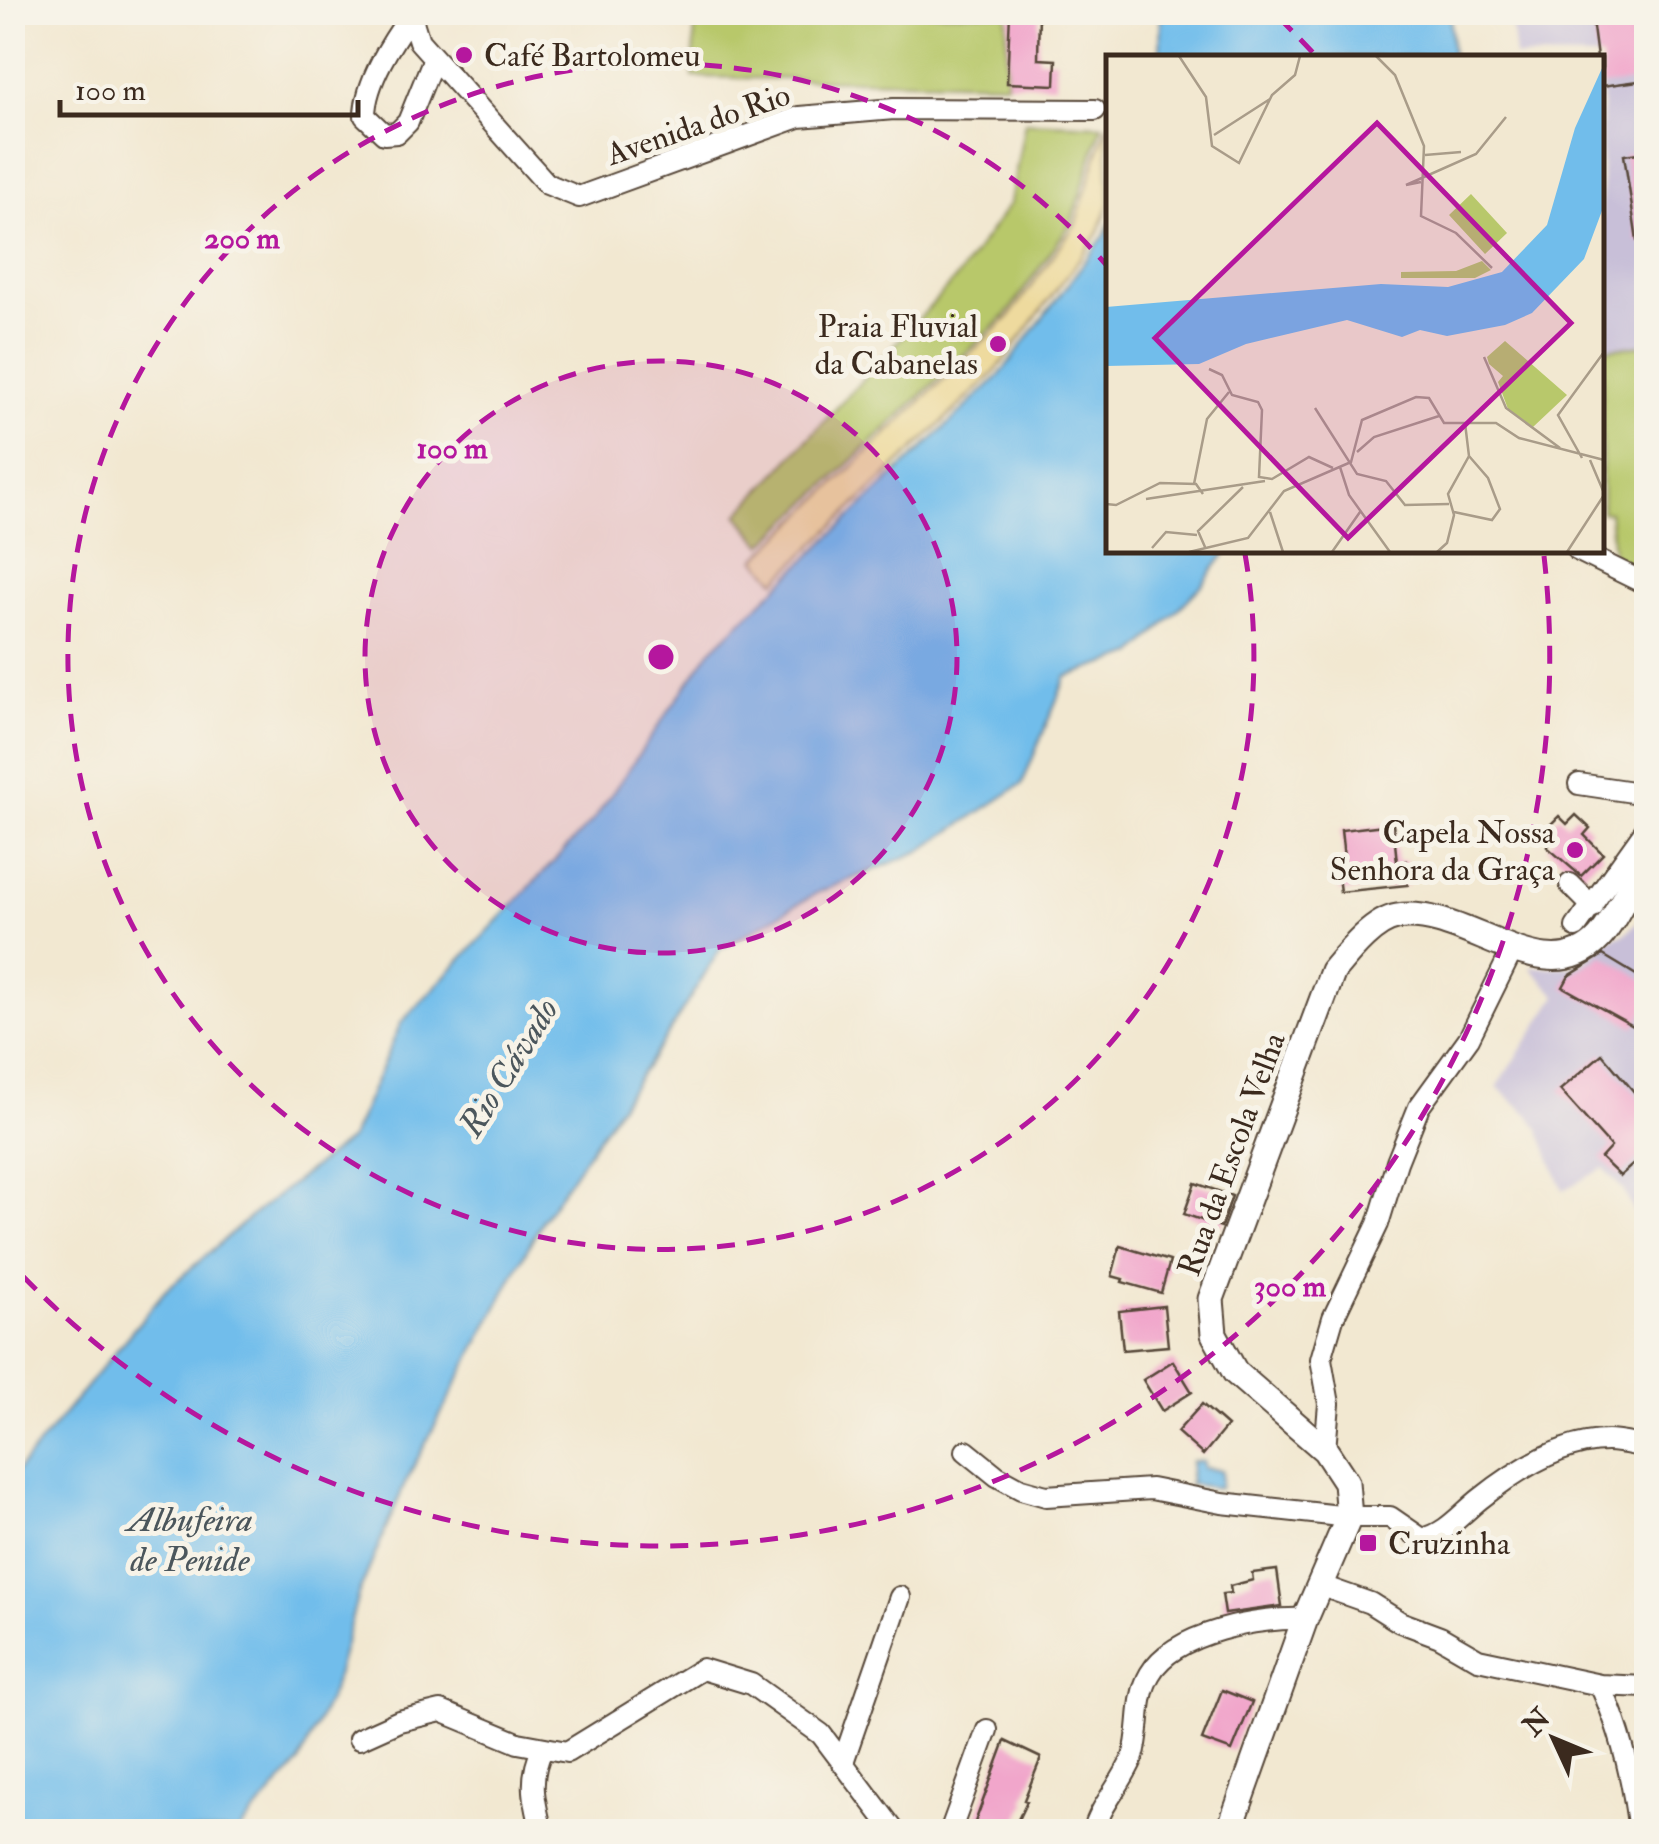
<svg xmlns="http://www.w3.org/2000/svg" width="1659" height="1844" viewBox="0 0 1659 1844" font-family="'IM FELL Double Pica',serif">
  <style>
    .industrial { fill: #c8bfd8 }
    .green { fill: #b8c86b; stroke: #7a7944; stroke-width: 2.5 }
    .sand { fill: #eeda9e; stroke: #94825e; stroke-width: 2.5 }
    .water { fill: #71bdeb; stroke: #567484; stroke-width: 2.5 }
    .building { fill: #f1a6cb }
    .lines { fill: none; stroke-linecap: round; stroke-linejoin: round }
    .minor-casing { stroke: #564639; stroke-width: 24 }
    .major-casing { stroke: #564639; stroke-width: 29 }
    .minor { stroke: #fff; stroke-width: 20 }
    .major { stroke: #fff; stroke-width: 25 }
    .ring { fill: none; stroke: #b5179e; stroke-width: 5; stroke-dasharray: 18 12 }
    .poi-dot { fill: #b5179e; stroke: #f7f3e8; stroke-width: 4 }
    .labels { text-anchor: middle; stroke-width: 10; stroke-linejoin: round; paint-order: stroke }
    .poi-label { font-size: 32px; fill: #3b2a1e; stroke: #f7f3e8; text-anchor: start }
    .street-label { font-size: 32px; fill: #3b2a1e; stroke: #f7f3e8 }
    .water-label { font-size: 35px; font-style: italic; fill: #4b565c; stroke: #f7f3e8 }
    .inset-road { fill: none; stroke: #a99c89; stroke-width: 2.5 }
    .view { fill: #b5179e; fill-opacity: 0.15; stroke: #b5179e; stroke-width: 5 }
    .inset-edge { fill: none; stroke: #3b2a1e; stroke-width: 5 }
    .centre { fill: #b5179e; stroke: #f7f3e8; stroke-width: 5 }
    .ring-label { font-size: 30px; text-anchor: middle; font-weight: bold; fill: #b5179e; stroke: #f7f3e8; stroke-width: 10; stroke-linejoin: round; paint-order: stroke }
  </style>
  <rect width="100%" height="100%" fill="#f7f3e8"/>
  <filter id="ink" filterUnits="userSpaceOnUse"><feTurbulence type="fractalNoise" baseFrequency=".01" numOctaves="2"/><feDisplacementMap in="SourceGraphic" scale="20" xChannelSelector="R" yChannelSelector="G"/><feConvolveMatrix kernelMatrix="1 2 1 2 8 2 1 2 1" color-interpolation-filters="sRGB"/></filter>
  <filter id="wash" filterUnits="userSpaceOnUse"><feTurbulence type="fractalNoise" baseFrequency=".0048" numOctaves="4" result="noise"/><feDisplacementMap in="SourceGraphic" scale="40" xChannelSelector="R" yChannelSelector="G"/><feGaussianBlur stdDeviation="2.25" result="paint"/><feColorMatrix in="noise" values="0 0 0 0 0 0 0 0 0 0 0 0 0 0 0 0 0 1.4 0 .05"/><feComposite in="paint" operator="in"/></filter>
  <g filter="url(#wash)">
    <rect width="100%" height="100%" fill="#f2e8d1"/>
    <!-- industrial -->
    <path class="industrial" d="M1510,13H1646V345L1602,349V58L1515,57Z
      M1646,913V1238L1624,1191L1604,1168L1563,1190L1539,1129L1528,1114L1497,1087L1557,996L1530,967H1572L1585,961L1609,939L1625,934Z"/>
    <!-- green -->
    <path class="green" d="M695,13H1007L1006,83L693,77Z
      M1025,122L1102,125L1071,223L1007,314L763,545L738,515L960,274L1010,203Z
      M1646,345V572L1613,556L1609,512H1602V349Z"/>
    <!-- sand -->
    <path class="sand" d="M1107,124L1109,204L1098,234L995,372L776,581L756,559L1009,317L1075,225Z"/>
    <!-- water -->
    <path class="water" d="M1161,13H1450L1452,57H1160Z
      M1109,223V550H1228L1202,585L1135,654L1066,677L1022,784L921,851L819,892L720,949L666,1037L543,1219L407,1479L358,1595L332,1691L299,1763L245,1824L238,1832L13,1831V1476L165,1291L255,1213L351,1138L401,1023L595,818L710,651L999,376L1104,236Z
      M1192,1461L1203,1462V1468L1222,1470L1220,1488L1189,1484Z"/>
    <g id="blocks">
      <!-- building -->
      <path class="building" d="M1010,12H1039L1038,59L1056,60L1055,85L1007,83Z
        M1591,12H1646V80L1602,86V58H1597Z
        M1646,152V241H1637L1624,155Z
        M1576,815L1590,828L1584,835L1603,854L1581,876L1547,847L1555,838L1546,829L1559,816L1567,824Z
        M1393,824L1397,862L1406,861L1408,885L1340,892L1337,868L1345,867L1341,830Z
        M1603,955L1646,981V1007L1635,1027L1563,987L1569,976Z
        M1602,1054L1646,1106V1153L1620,1176L1601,1158L1611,1147L1560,1090Z
        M1195,1183L1232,1196L1221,1227L1184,1214Z
        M1120,1246L1170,1261L1161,1293L1122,1282L1123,1279L1112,1276Z
        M1164,1306L1168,1346L1123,1350L1119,1311Z
        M1173,1361L1192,1392L1162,1411L1143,1380Z
        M1202,1404L1227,1426L1203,1455L1177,1432Z
        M1277,1570L1282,1606L1225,1614L1222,1594L1231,1593L1230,1586L1253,1580L1252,1573Z
        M1222,1690L1252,1702L1232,1751L1202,1740Z
        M1005,1741L1041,1758L1024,1800L1027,1801L1012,1832H988L974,1825Z"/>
    </g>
  </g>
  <g filter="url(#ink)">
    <use href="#blocks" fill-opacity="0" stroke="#564639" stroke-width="2.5"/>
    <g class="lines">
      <defs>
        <path id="minor" d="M410,12L419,41L547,184L579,197L799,117L894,109L1095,110
          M413,12C393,40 365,82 365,116L384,134L397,133L408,122L434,58
          M1577,550L1646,584
          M1579,784L1646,794
          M1570,884L1593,907
          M1576,927L1646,829
          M1325,1450L1329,1404L1321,1359L1333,1318L1378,1224L1397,1162L1419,1107L1469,1038L1513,949
          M966,1451L997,1476L1021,1489L1046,1496L1151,1489L1222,1503L1349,1517H1390L1422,1539C1446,1534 1461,1514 1480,1499C1515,1471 1561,1441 1607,1441C1620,1441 1634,1445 1646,1447
          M1319,1585L1370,1603L1400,1622L1440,1637L1478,1659L1600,1685L1646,1687
          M1600,1685C1622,1731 1633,1781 1639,1832
          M359,1739L399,1721L441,1711L518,1743L567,1752L702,1669L751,1684L821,1734L895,1832
          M843,1762L900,1597
          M542,1832C534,1800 528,1778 543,1748
          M950,1832L987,1730
          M1093,1832C1101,1804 1122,1784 1133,1757C1142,1730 1135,1700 1150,1674C1174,1632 1261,1617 1305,1619"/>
        <path id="major" d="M1229,1832L1305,1619L1349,1517L1346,1482L1325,1450L1235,1372L1214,1334L1211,1299L1333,971C1348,953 1373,921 1397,917C1462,905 1545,996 1599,938C1615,921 1633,880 1646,858"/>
      </defs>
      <!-- minor casing -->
      <use href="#minor" class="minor-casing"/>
      <!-- major casing -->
      <use href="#major" class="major-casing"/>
      <!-- minor -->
      <use href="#minor" class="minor"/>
      <!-- major -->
      <use href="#major" class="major"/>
    </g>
  </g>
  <!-- distance rings -->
  <circle cx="661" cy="657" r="296" fill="#b5179e" fill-opacity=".12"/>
  <g class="ring">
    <circle cx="661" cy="657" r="296"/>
    <path d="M1245 554A593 593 0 1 1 1109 268"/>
    <path d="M1279 18A889 889 0 0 1 1316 56M1544 556A889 889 0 0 1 16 1269"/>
  </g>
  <!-- markers -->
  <g class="poi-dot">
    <circle cx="464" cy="55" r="10"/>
    <circle cx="998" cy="344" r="10"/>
    <circle cx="1575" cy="850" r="10"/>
    <rect x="1358" y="1533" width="20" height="20" rx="5"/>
  </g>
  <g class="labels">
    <!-- poi labels -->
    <g class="poi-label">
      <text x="484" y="66">Café Bartolomeu</text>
      <text x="978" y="337" text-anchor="end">Praia Fluvial<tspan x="978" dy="37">da Cabanelas</tspan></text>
      <text x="1555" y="843" text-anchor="end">Capela Nossa<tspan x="1555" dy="37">Senhora da Graça</tspan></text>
      <text x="1388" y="1554">Cruzinha</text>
    </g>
    <!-- street labels -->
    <g class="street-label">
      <text transform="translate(698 124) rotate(-19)" y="11">Avenida do Rio</text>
      <text transform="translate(1231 1154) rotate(-70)" y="11">Rua da Escola Velha</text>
    </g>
    <!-- water labels -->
    <g class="water-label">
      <text transform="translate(508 1067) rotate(-58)" y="12">Rio Cávado</text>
      <text x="190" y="1531">Albufeira<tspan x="190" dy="40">de Penide</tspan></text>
    </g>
  </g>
  <!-- overview -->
  <g transform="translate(1106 55)">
    <rect width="498" height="498" fill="#f2e8d1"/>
    <path d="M365,139L401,178L379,199L343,160ZM376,206L385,215L369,223H295V217L350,216ZM399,286L461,340L427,372L402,354L392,327L397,321L383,309L381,302Z" fill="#b8c86b"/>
    <path d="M497,11V153L478,204L426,258L399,270L341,281L314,275L296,282L241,265L140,289L93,309L0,311V252L275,229L342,232L396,217L441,170L469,73Z" fill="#71bdeb"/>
    <path class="inset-road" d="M73,1L100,42L106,91L133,108L166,40L189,20L194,1M270,1L289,20L318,91L315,161L350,178L386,213M108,80L164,44M319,100L355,97M315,127L300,130L370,99L400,62M378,302L400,353L454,393M103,314L116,320L126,340L152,347L156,355L153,422L166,424L203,402L227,413M209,353L251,419L280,426L299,450L343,449M251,397L268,382L333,361M476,403L452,360L498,297M484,405L498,438M234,412L243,440L284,497M88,429L101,364L123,337M40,444L159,426M0,449L10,450L54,428L90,429L97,439M164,457L177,497M348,457L386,465L394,454L382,423L363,401M99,492L92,476L137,432M46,493L60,477L91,480M83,497L142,483L178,436L245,407L256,365L310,342L323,343L338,368H390L413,383L498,405M226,497L254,457M331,497L341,488L348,460L342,439L363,401L359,368M461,497L498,440"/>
    <path class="view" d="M271,68L465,268L242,483L49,283Z"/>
    <rect width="498" height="498" class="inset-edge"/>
  </g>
  <circle cx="661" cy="657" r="15" class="centre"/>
  <g class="ring-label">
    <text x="242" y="248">200 m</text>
    <text x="452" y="458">100 m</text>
    <text x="1290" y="1296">300 m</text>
  </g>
  <!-- margin -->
  <rect width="1659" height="1844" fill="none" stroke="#f7f3e8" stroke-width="50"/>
  <!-- north arrow -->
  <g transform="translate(1554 1739) rotate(314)" stroke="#f7f3e8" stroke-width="8" paint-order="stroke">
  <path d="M0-8L18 38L0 25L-18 38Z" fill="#3b2a1e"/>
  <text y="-15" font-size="28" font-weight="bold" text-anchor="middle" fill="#3b2a1e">N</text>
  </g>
  <!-- scale -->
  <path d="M60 100v15h298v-15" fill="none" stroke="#3b2a1e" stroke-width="5"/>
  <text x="75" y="100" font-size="30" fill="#3b2a1e" stroke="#f7f3e8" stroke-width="8" paint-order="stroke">100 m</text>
</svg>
